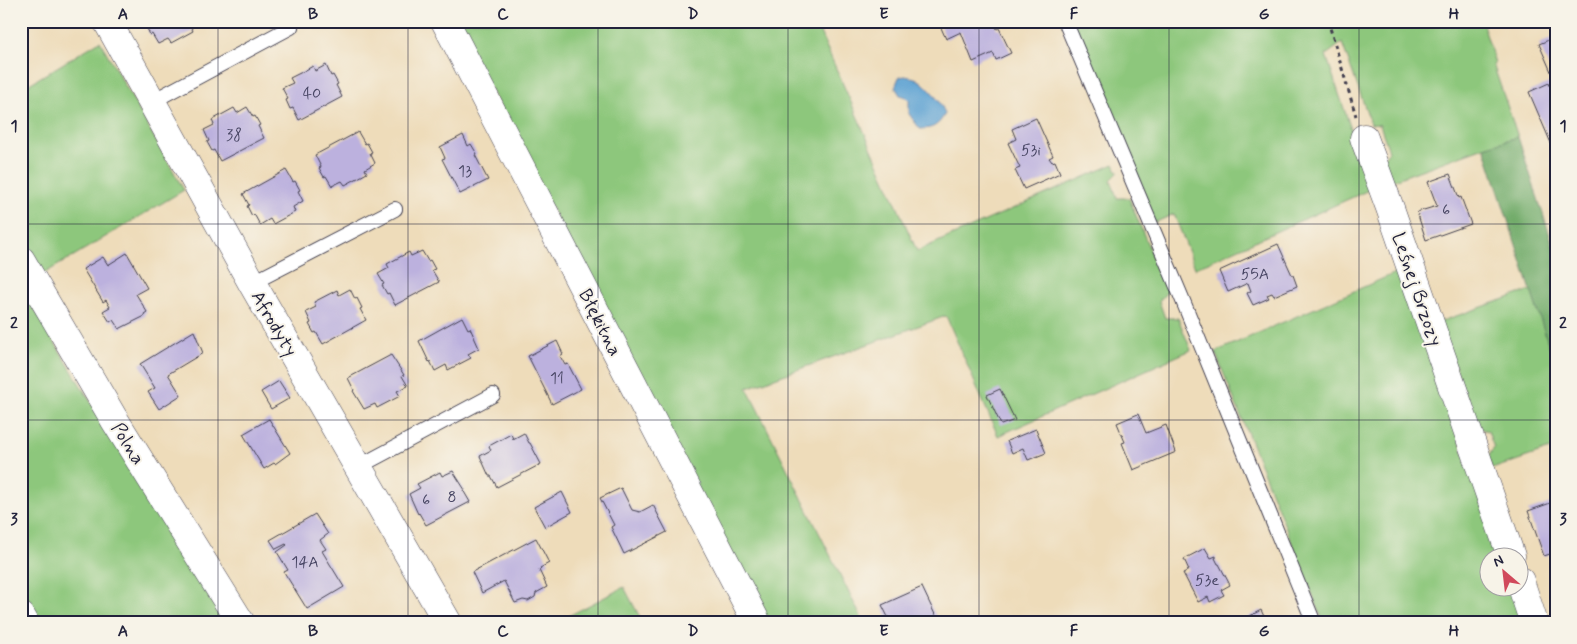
<svg xmlns="http://www.w3.org/2000/svg" width="1577" height="644" viewBox="0 0 1577 644" font-family="Mynerve,sans-serif">
  <style>
    .green { fill: #8dc77b; stroke: #58745b }
    .forest { fill: #72ac6b; stroke: #4a6753 }
    .water { fill: #5fa3d3; stroke: #406287 }
    .building { fill: #bcb1de }
    .lines { fill: none; stroke-linecap: round; stroke-linejoin: round }
    .service-casing { stroke: #413e4e; stroke-width: 16 }
    .minor-casing { stroke: #413e4e; stroke-width: 29 }
    .path { stroke: #413e4e; stroke-width: 3; stroke-dasharray: 4 4; stroke-linecap: butt }
    .service { stroke: #fff; stroke-width: 14 }
    .minor { stroke: #fff; stroke-width: 28 }
    .grid { fill: none; stroke: #22223b; stroke-width: 1; stroke-opacity: 0.55 }
    .labels { text-anchor: middle; stroke-width: 4; stroke-linejoin: round; paint-order: stroke }
    .number-label { font-size: 16px; fill: #484664 }
    .street-label { font-size: 19px; fill: #22223b; stroke: #f7f3e8 }
    .neatline { fill: none; stroke: #22223b; stroke-width: 2 }
    .grid-label { font-size: 16px; text-anchor: middle; font-weight: bold; fill: #22223b }
  </style>
  <rect width="100%" height="100%" fill="#f7f3e8"/>
  <filter id="ink" filterUnits="userSpaceOnUse"><feTurbulence type="fractalNoise" baseFrequency=".02" numOctaves="2"/><feDisplacementMap in="SourceGraphic" scale="10" xChannelSelector="R" yChannelSelector="G"/><feConvolveMatrix kernelMatrix="1 2 1 2 8 2 1 2 1" color-interpolation-filters="sRGB"/></filter>
  <filter id="wash" filterUnits="userSpaceOnUse"><feTurbulence type="fractalNoise" baseFrequency=".0096" numOctaves="4" result="noise"/><feDisplacementMap in="SourceGraphic" scale="20" xChannelSelector="R" yChannelSelector="G"/><feGaussianBlur stdDeviation="1.12" result="paint"/><feColorMatrix in="noise" values="0 0 0 0 0 0 0 0 0 0 0 0 0 0 0 0 0 1.4 0 .05"/><feComposite in="paint" operator="in"/></filter>
  <g filter="url(#wash)">
    <rect width="100%" height="100%" fill="#eedcba"/>
    <!-- green -->
    <path class="green" d="M455,21H815L917,251L1114,164L1118,173L1111,180L1117,198H1129L1167,292L1159,301L1165,318H1178L1191,350L998,436L946,316L747,388L864,623H765Z
      M1072,21H1482L1495,63L1493,64L1518,137L1484,147L1391,181L1383,159L1389,151L1380,125L1371,124L1342,43L1326,55L1371,189L1195,268L1174,214L1154,223Z
      M100,41L184,190L40,276L21,244V92L26,86Z
      M1400,271L1500,556H1490V586L1511,587L1524,623H1324L1215,352Z
      M21,287L225,623H39L21,594Z
      M1531,290L1556,367V447L1492,469L1488,457L1494,448L1488,431L1477,428L1439,322Z
      M624,587L643,623H555Z"/>
    <!-- forest -->
    <path class="forest" d="M1518,137L1556,254V367L1484,147Z"/>
    <!-- water -->
    <path class="water" d="M905,76C909,77 914,77 917,79C927,84 942,103 945,114C938,126 933,129 920,129L909,114V100L906,97L900,95L895,87L899,77Z"/>
    <g id="blocks">
      <!-- building -->
      <path class="building" d="M146,21H201L191,27L193,31L171,43L168,39L158,44L152,34L150,35L146,26L148,25Z
        M938,21H996L997,23L995,24L997,29L999,28L1011,53L996,60L993,53L973,62L961,32L946,39Z
        M1556,37V72L1552,74L1539,44Z
        M326,65L331,76L333,75L338,84L336,85L342,97L299,120L293,108L290,109L286,100L288,99L282,88L293,83L290,78L302,72L313,66L315,71Z
        M1549,83L1556,100V155L1529,92Z
        M247,107L253,117L255,116L260,125L258,126L264,138L220,161L214,150L212,151L207,142L209,141L204,130L214,125L212,120L234,108L237,113Z
        M1036,118L1053,156L1049,158L1052,162L1055,161L1060,173L1024,189L1015,170L1020,168L1008,143L1016,139L1012,129Z
        M358,132L365,144L367,143L372,152L370,153L375,163L365,169L367,173L345,185L342,181L332,186L326,176L324,177L319,168L321,167L315,155Z
        M463,135L468,146L471,144L477,154L475,155L488,180L460,194L442,159L445,158L440,147Z
        M286,170L293,182L295,181L300,190L298,191L303,201L293,207L295,212L273,224L270,219L260,225L254,214L252,216L247,206L249,205L243,194Z
        M1450,174L1459,198L1461,197L1471,224L1426,240L1417,212L1437,206L1428,182Z
        M1278,244L1292,275H1293L1297,286L1274,296L1272,293L1267,295L1269,298L1253,305L1247,293L1251,291L1248,283L1228,292L1219,271Z
        M422,251L428,261L430,260L435,269L432,270L439,282L395,305L389,293L387,294L382,285L384,284L378,274L389,268L387,264L409,252L411,256Z
        M127,253L147,288L136,294L147,312L144,314L145,316L119,329L113,320L110,322L103,311L110,307L106,300L103,302L83,269L103,257L108,265Z
        M350,289L355,299L357,298L362,308L360,309L366,320L323,344L316,332L314,333L309,324L311,323L306,312L316,307L314,302L337,290L339,295Z
        M462,317L468,329L470,328L479,348L468,354L471,358L448,370L446,365L435,371L430,361L429,362L419,341Z
        M194,331L203,353L168,374L181,395L159,409L148,392L155,388L140,364Z
        M557,341L563,354L560,356L565,365L568,364L581,389L552,404L528,356Z
        M391,355L404,375L402,376L408,386L397,391L400,396L377,408L375,404L364,409L353,391L354,390L348,378Z
        M279,381L290,398L271,409L261,392Z
        M1000,389L1015,420L1001,425L987,395Z
        M1138,414L1146,433L1166,425L1176,452L1133,470L1122,443L1125,442L1117,423Z
        M269,419L290,453L275,464L274,463L264,469L243,434Z
        M1036,429L1046,453L1028,460L1023,448L1012,453L1007,441Z
        M524,433L529,443H530L541,464L497,487L491,476H489L480,456L491,450L489,446L511,434L513,439Z
        M453,471L465,490H463L470,502L426,525L419,513L418,514L409,494L420,488L417,484L440,472L442,476Z
        M621,488L632,510L640,512L653,505L667,532L624,554L611,527L614,525L600,498Z
        M562,492L572,512L545,527L534,507Z
        M1556,501V552L1544,556L1528,511Z
        M315,514L328,534L320,540L326,549L322,551L344,587L307,609L284,572L288,570L277,552L287,545L286,544L276,549L270,540Z
        M536,538L549,563L540,568L541,569L539,570L547,587L536,593L535,597L528,601L523,600L515,603L504,581L482,593L472,572Z
        M1205,548L1211,558L1216,556V558H1215L1218,564H1219L1230,585L1221,590L1224,595L1210,602L1208,597L1198,602L1183,573L1189,570L1184,559Z
        M922,587L939,623H891L882,605Z
        M1261,610L1267,623H1237Z"/>
    </g>
  </g>
  <g filter="url(#ink)">
    <use href="#blocks" fill-opacity="0" stroke="#413e4e" stroke-width="1"/>
    <g class="lines">
      <defs>
        <path id="service" d="M1065,21L1181,296L1314,623
          M151,102L291,27
          M252,283L395,209
          M358,467L493,395"/>
        <path id="minor" d="M107,21L252,283L448,623
          M445,21L757,623
          M1364,138L1390,208L1511,556
          M21,260L114,419L241,623
          M1520,581L1534,623
          M21,616L25,623"/>
      </defs>
      <!-- service casing -->
      <use href="#service" class="service-casing"/>
      <!-- minor casing -->
      <use href="#minor" class="minor-casing"/>
      <!-- path -->
      <path class="path" d="M1328,21L1356,116"/>
      <!-- service -->
      <use href="#service" class="service"/>
      <!-- minor -->
      <use href="#minor" class="minor"/>
    </g>
  </g>
  <!-- grid -->
  <path class="grid" d="M218,21V623M408,21V623M598,21V623M788,21V623M979,21V623M1169,21V623M1359,21V623M21,224H1556M21,420H1556"/>
  <g class="labels">
    <!-- number labels -->
    <g class="number-label">
      <text x="312" y="98">40</text>
      <text x="234" y="140">38</text>
      <text x="1031" y="155">53i</text>
      <text x="465" y="176">13</text>
      <text x="1446" y="215">6</text>
      <text x="1255" y="279">55A</text>
      <text x="557" y="383">11</text>
      <text x="452" y="502">8</text>
      <text x="426" y="505">6</text>
      <text x="305" y="567">14A</text>
      <text x="1207" y="585">53e</text>
    </g>
    <!-- street labels -->
    <g class="street-label">
      <text transform="translate(1418 289) rotate(71)" y="7">Leśnej Brzozy</text>
      <text transform="translate(601 322) rotate(63)" y="7">Błękitna</text>
      <text transform="translate(275 323) rotate(60)" y="7">Afrodyty</text>
      <text transform="translate(129 443) rotate(58)" y="7">Polna</text>
    </g>
  </g>
  <!-- margin -->
  <rect width="1577" height="644" fill="none" stroke="#f7f3e8" stroke-width="55"/>
  <!-- north arrow -->
  <g transform="translate(1504 572) rotate(332)"><circle r="24" fill="#f7f3e8" stroke="#a29fa3"/>
  <path d="M0-4L9 19L0 12L-9 19Z" fill="#d1495b"/>
  <text y="-8" font-size="14" font-weight="bold" text-anchor="middle" fill="#22223b">N</text>
  </g>
  <rect x="28" y="28" width="1522" height="588" class="neatline"/>
  <g class="grid-label">
    <text x="123" y="19">A</text>
    <text x="313" y="19">B</text>
    <text x="503" y="19">C</text>
    <text x="693" y="19">D</text>
    <text x="884" y="19">E</text>
    <text x="1074" y="19">F</text>
    <text x="1264" y="19">G</text>
    <text x="1454" y="19">H</text>
    <text x="14" y="131">1</text>
    <text x="1563" y="131">1</text>
    <text x="14" y="328">2</text>
    <text x="1563" y="328">2</text>
    <text x="14" y="524">3</text>
    <text x="1563" y="524">3</text>
    <text x="123" y="636">A</text>
    <text x="313" y="636">B</text>
    <text x="503" y="636">C</text>
    <text x="693" y="636">D</text>
    <text x="884" y="636">E</text>
    <text x="1074" y="636">F</text>
    <text x="1264" y="636">G</text>
    <text x="1454" y="636">H</text>
  </g>
</svg>
